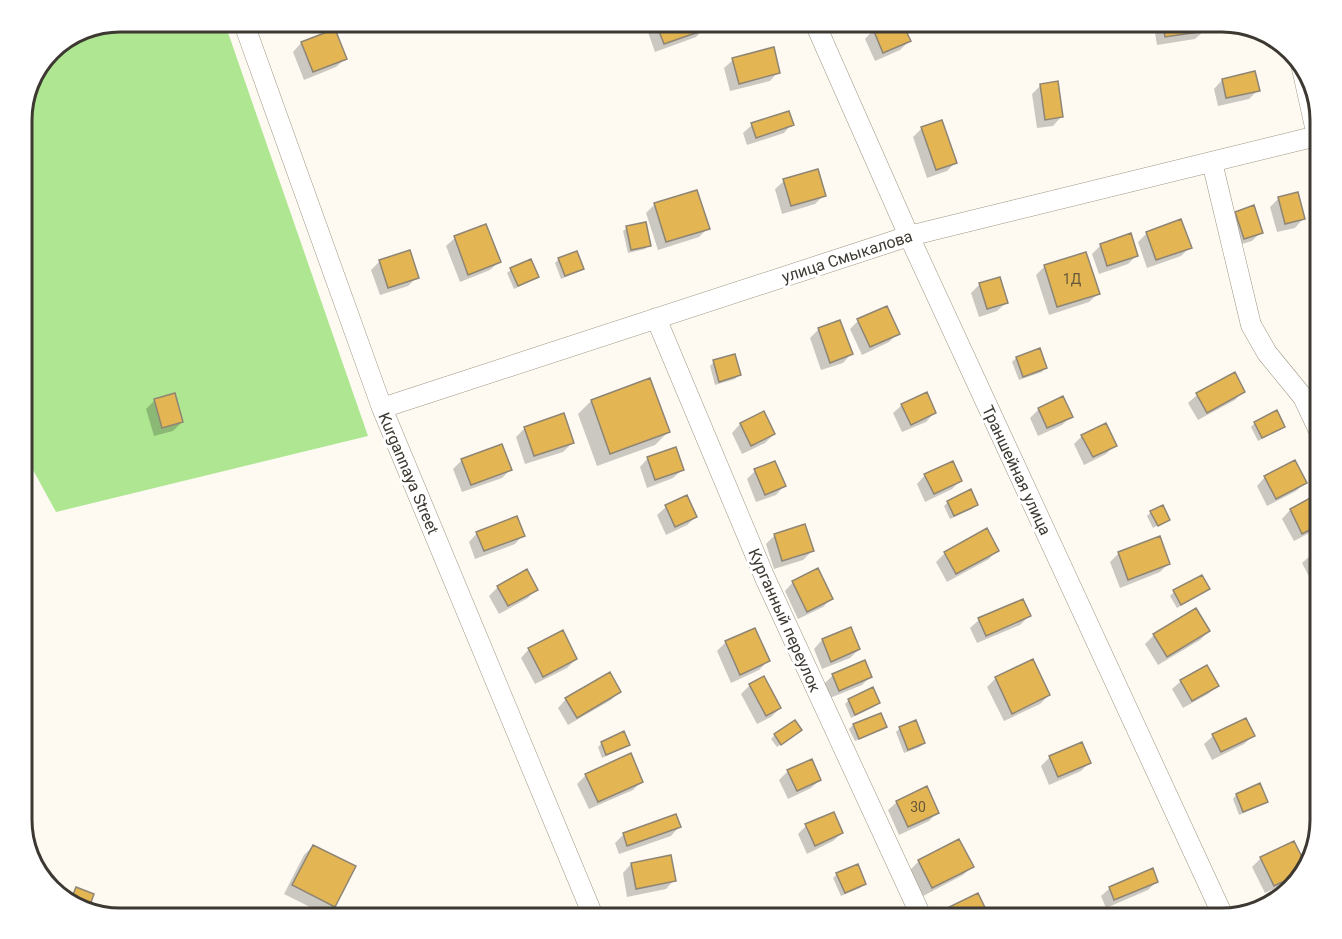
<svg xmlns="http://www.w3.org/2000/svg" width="1342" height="939" viewBox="0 0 1342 939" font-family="Roboto,sans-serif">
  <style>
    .green { fill: #aee692 }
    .shadow { fill: #0003 }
    .building { fill: #e3b553; stroke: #8f8574; stroke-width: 1.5 }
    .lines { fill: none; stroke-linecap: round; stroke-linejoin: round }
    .minor-casing { stroke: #9e9583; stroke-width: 21 }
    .minor { stroke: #fff; stroke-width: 20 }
    .labels { text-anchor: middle; stroke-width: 6; stroke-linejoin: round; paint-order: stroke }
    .number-label { font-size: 14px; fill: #66583a }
    .street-label { font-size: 16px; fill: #3d3932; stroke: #fff }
    .rim { fill: none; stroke: #3d3932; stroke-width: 3 }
  </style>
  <rect width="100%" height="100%" fill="#fefaf2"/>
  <!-- green -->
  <path class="green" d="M119,21H224L368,436L56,512L21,448V112L54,46Z"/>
  <!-- shadow -->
  <path class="shadow" d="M283,21H315L286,31Z
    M644,21H702L705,28L696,37L655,52Z
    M1153,21H1202L1204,31L1195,39L1157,45Z
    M334,30L345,59L336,67L304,80L293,52L301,43Z
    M873,30L909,41L900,50L875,61L865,39Z
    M733,60L778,72L770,81L730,91L724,68Z
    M1222,80L1258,90L1249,99L1218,106L1214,89Z
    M1041,85L1061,117L1053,126L1037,128L1032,94Z
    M792,124L784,133L747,145L743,133L752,125Z
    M922,128L955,163L947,171L927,178L913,137Z
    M784,181L824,195L815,204L782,214L775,189Z
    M1279,198L1303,219L1295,228L1277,232L1270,207Z
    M655,204L708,228L699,237L658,250L646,213Z
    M1236,213L1261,232L1252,241L1235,246L1227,222Z
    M627,228L649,245L645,249L628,253L623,231Z
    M1147,233L1190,247L1181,256L1147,268L1138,242Z
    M455,238L499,262L490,270L460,282L446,246Z
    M1101,245L1137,255L1128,264L1099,274L1092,254Z
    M559,259L582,268L578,272L561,279L555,263Z
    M380,261L417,277L408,286L380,295L371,270Z
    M1045,266L1098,294L1089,302L1049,315L1036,275Z
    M511,270L537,276L533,280L514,289L507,273Z
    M980,284L1006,303L997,311L979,317L971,293Z
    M858,321L898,333L889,342L862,355L850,329Z
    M839,322L851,354L843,363L821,370L810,338L818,330Z
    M1016,358L1045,368L1042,372L1019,380L1012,362Z
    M714,362L739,375L735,379L715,385L710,366Z
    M1320,378H1321L1320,404L1311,387Z
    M650,380L668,432L655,445L597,466L578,414L591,401Z
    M1243,391L1235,400L1198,420L1188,403L1197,395Z
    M155,400L182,422L173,431L154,436L146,409Z
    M902,405L934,413L926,422L902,432L893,413Z
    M1039,409L1071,416L1062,425L1038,436L1030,418Z
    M763,413L774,434L765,443L742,454L732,433L740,424Z
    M1255,423L1284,427L1258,441L1251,427Z
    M525,428L572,443L563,452L525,464L516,437Z
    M1082,436L1115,445L1106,454L1084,465L1074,444Z
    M648,458L682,470L673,478L647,488L640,467Z
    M462,460L510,470L502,478L462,492L453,469Z
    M755,471L784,486L776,495L756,502L747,479Z
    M925,475L960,481L952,489L925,502L917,484Z
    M1265,477L1305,483L1296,491L1267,506L1257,486Z
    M1321,494V527L1294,541L1282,519L1290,510Z
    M948,502L976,505L972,509L950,519L944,506Z
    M666,507L696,517L687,525L666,535L657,515Z
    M1151,512L1168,519L1153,528L1147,516Z
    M804,526L812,551L803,560L774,569L766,544L774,536Z
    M477,533L523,535L515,544L475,559L469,542Z
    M997,550L989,559L947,582L936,562L945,553Z
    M1321,550V585L1315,588L1302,563L1311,555Z
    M1119,553L1169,563L1160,572L1120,588L1110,562Z
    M527,571L536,589L528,598L499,614L489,596L498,587Z
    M793,582L831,599L823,607L798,619L785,591Z
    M1208,589L1177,608L1170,596L1174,592Z
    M1029,616L1020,625L977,643L970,628L979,620Z
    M754,630L768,661L759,670L731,683L717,651L725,643Z
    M1209,631L1200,640L1158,665L1145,644L1154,635Z
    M822,640L859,649L850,658L822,669L814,649Z
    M529,649L576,659L567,668L535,684L521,658Z
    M833,675L871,676L862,685L830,698L824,684Z
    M996,678L1049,695L1040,704L1004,721L987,687Z
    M1181,681L1217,686L1208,694L1183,708L1172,689Z
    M750,685L780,708L771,717L757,724L741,694Z
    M619,692L611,700L568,725L558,708L566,699Z
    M849,700L878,703L874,707L851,718L845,704Z
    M880,715L885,726L881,730L855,741L849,729L853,725Z
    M900,728L924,743L920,747L904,753L896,732Z
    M800,730L777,747L771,739L775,735Z
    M1213,736H1253L1244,744L1212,760L1204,744Z
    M602,743L628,745L624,748L602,758L598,747Z
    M1050,757L1089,763L1081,771L1049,785L1041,766Z
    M788,771L820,780L811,788L788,799L779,780Z
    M586,775L642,781L633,790L589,809L577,784Z
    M1259,785L1266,801L1262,805L1239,815L1233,799L1236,795Z
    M897,802L937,813L929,821L899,835L888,810Z
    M806,826L842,833L833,841L807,854L798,834Z
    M679,827L671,836L619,854L615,843L624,834Z
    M958,841L972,867L963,875L923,896L910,870L919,861Z
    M313,846L334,907L326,915L284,894L304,855Z
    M1261,858L1305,867L1303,873L1298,878L1265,893L1252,867Z
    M631,864L674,880L666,889L627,897L623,873Z
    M837,874L864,884L860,888L841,896L833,878Z
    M1157,881L1148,890L1106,908L1101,896L1110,888Z
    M76,889L87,907L67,900Z
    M948,909L988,918H939Z"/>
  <!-- building -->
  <path class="building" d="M655,21H704L707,29L664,44Z
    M890,21H901L911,41L883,53L873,29Z
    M1163,21H1204L1205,31L1165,37Z
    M335,29L347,59L313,72L301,42Z
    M774,47L780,73L739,84L732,58Z
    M1255,71L1260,91L1226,98L1222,79Z
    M1058,81L1063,117L1045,120L1040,84Z
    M789,111L794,125L756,138L751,123Z
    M942,120L957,163L936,170L921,127Z
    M818,169L826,196L791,206L783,179Z
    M697,190L710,229L666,242L654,203Z
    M1298,192L1305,219L1285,224L1278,197Z
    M1254,205L1263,233L1244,239L1235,212Z
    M1181,219L1192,248L1156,260L1146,232Z
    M646,222L651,246L631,250L626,226Z
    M486,224L501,262L468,275L454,236Z
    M1131,233L1138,256L1107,266L1100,244Z
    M410,250L419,278L388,288L379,260Z
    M577,251L584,269L565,276L558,258Z
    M1086,252L1100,294L1057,307L1044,265Z
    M531,259L539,277L518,286L510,268Z
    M1000,277L1008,303L987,309L979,283Z
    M887,306L900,334L870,347L857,319Z
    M840,320L853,354L830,363L818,328Z
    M1040,348L1047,368L1023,377L1016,357Z
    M735,354L741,375L719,382L713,360Z
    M1235,372L1245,392L1207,413L1196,393Z
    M650,378L670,432L610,454L591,400Z
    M927,392L936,413L911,425L901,404Z
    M175,393L183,422L162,428L154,399Z
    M1063,396L1073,417L1047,428L1038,408Z
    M1277,410L1285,427L1262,438L1254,422Z
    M764,411L775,434L751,446L740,423Z
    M564,413L574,443L534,456L524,427Z
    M1106,423L1117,446L1093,457L1081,435Z
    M502,444L512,470L471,485L461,459Z
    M676,447L684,470L655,480L647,457Z
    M1295,460L1307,483L1276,499L1264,476Z
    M775,461L786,486L765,495L754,469Z
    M953,461L962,481L934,494L924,474Z
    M971,489L978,505L954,516L947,501Z
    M1321,492V524L1302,534L1290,509Z
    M687,495L697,517L675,527L665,505Z
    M1163,505L1170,520L1158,526L1150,511Z
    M517,516L525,536L484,551L476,532Z
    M805,524L814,551L782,561L774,534Z
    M987,528L999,551L956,574L944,552Z
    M1160,536L1170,564L1128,580L1118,552Z
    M1321,548V575L1310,554Z
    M818,568L833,599L807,612L792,581Z
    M527,569L538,590L508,606L497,586Z
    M1202,575L1210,589L1181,605L1173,590Z
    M1023,599L1031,616L986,636L978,618Z
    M1196,608L1210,631L1167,657L1153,634Z
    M851,627L860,649L831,662L822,639Z
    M755,628L770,661L740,675L725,641Z
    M563,630L577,659L543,677L528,648Z
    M1033,659L1050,695L1012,714L995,677Z
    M865,660L872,677L839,691L832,674Z
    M1207,665L1219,686L1192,701L1180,680Z
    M610,672L621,692L577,718L565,698Z
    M764,676L781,708L766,716L749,684Z
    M873,687L880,703L855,715L848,699Z
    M881,713L887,727L859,739L853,724Z
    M1246,718L1255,736L1221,752L1212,734Z
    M795,720L802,730L781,745L774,734Z
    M916,720L925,743L908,750L899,727Z
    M624,731L630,745L606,755L601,742Z
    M1082,742L1091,763L1058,777L1049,756Z
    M631,753L643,782L598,802L585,774Z
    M812,759L821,780L797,791L787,770Z
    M1260,783L1268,802L1243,812L1236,794Z
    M927,786L939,813L908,827L896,801Z
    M834,812L843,833L815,846L805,824Z
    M676,814L681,827L627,846L623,833Z
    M959,839L974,867L932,888L918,860Z
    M1294,841L1306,865L1303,872L1274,886L1260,857Z
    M313,845L356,866L335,907L292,885Z
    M671,855L676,881L636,889L631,863Z
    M858,864L866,884L845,893L836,873Z
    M1153,868L1158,882L1114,900L1109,887Z
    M46,881L62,889L58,896L46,882Z
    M76,887L94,894L89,908L70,902Z
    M978,893L990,918H952L947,908Z
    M878,911L881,918H861Z"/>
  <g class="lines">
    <defs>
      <path id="minor" d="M243,21L382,408L594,918
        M814,21L909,236L1224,918
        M1301,64L1317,136
        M1212,162L1251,325L1267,353L1303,397L1321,435
        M656,318L765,578L922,918
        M382,408L909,236L1321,135"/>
    </defs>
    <!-- minor casing -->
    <use href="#minor" class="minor-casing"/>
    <!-- minor -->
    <use href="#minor" class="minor"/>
  </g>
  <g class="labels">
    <!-- number labels -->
    <g class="number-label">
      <text x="1072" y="284">1Д</text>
      <text x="918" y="812">30</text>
    </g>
    <!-- street labels -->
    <g class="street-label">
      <text transform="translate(847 256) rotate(-18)" y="6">улица Смыкалова</text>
      <text transform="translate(1017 470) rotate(65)" y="6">Траншейная улица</text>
      <text transform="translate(409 473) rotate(67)" y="6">Kurgannaya Street</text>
      <text transform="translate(785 620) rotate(66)" y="6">Курганный переулок</text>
    </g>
  </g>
  <!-- crop -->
  <path d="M0 0H1342V939H0ZM120 32H1222A88 88 0 0 1 1310 120V820A88 88 0 0 1 1222 908H120A88 88 0 0 1 32 820V120A88 88 0 0 1 120 32Z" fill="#fff" fill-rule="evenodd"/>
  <path class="rim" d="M120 32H1222A88 88 0 0 1 1310 120V820A88 88 0 0 1 1222 908H120A88 88 0 0 1 32 820V120A88 88 0 0 1 120 32Z"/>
</svg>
